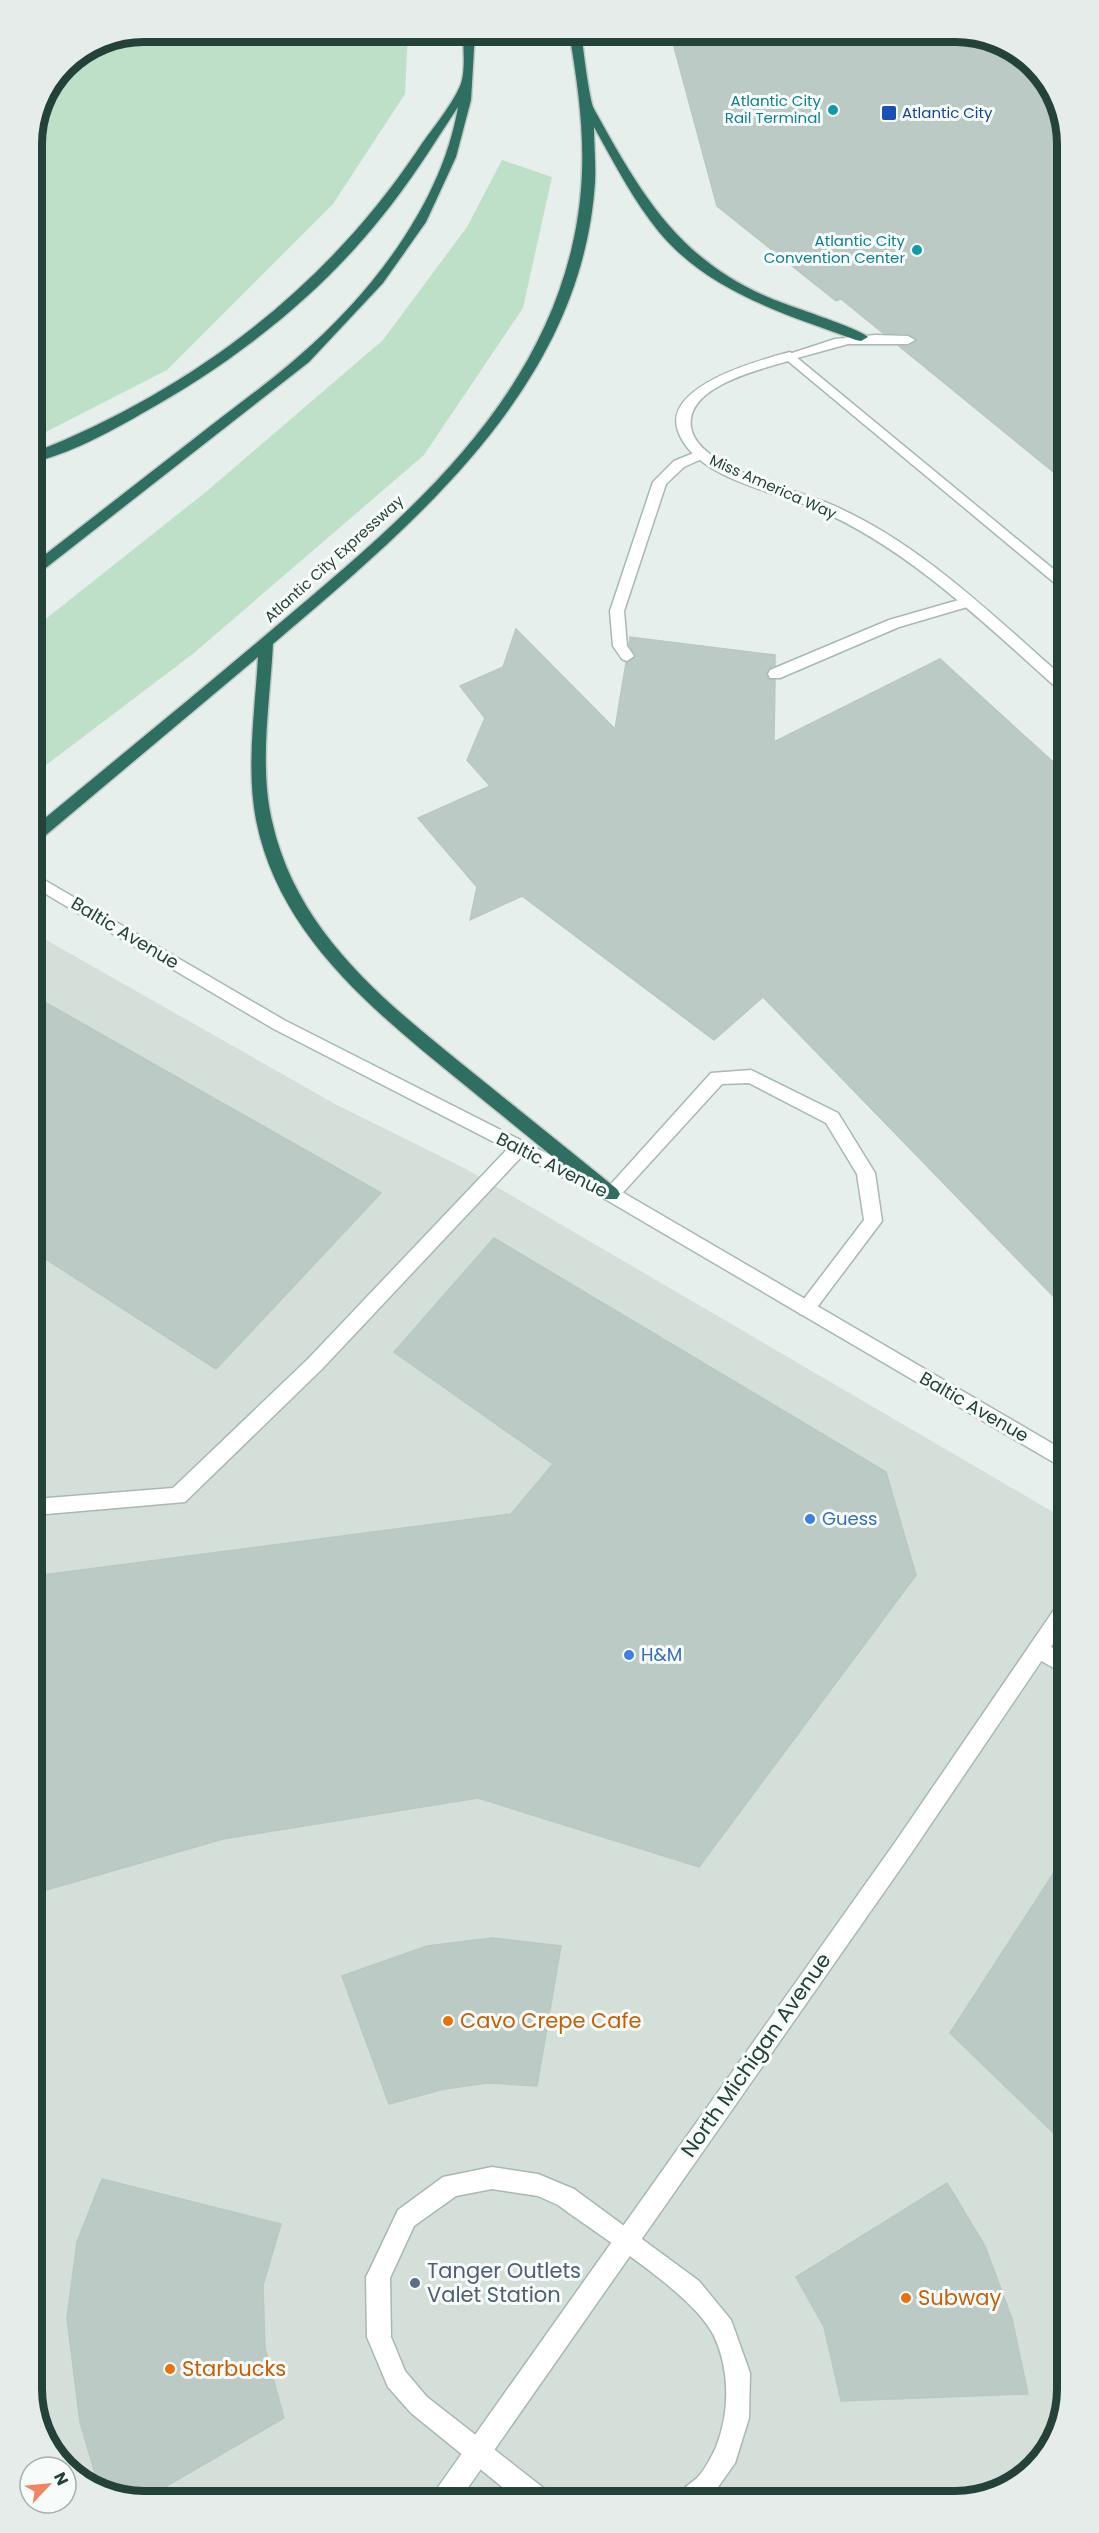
<svg xmlns="http://www.w3.org/2000/svg" width="1099" height="2533" viewBox="0 0 1099 2533" font-family="Poppins,sans-serif">
  <style>
    .built { fill: #d4dfda }
    .green { fill: #bfe0c8 }
    .building { fill: #bbcac4; stroke: #b8c9c2; stroke-width: 1.5 }
    .lines { fill: none; stroke-linecap: round; stroke-linejoin: round }
    .service-casing { stroke: #a8b8b2; stroke-width: 3 }
    .minor-casing { stroke: #a8b8b2; stroke-width: 3 }
    .tertiary-casing { stroke: #a8b8b2; stroke-width: 3 }
    .motorway-casing { stroke: #c2cac8; stroke-width: 3 }
    .service { fill: #fff; fill-rule: evenodd }
    .minor { fill: #fff; fill-rule: evenodd }
    .tertiary { fill: #fff; fill-rule: evenodd }
    .motorway { fill: #2f6f62; fill-rule: evenodd }
    .culture-dot { fill: #0f9aa8; stroke: #f7fbf9; stroke-width: 2 }
    .transit-dot { fill: #1a4fb4; stroke: #f7fbf9; stroke-width: 2 }
    .shop-dot { fill: #3f7fe0; stroke: #f7fbf9; stroke-width: 2 }
    .food-dot { fill: #e8710a; stroke: #f7fbf9; stroke-width: 2 }
    .service-dot { fill: #5c6f8a; stroke: #f7fbf9; stroke-width: 2 }
    .labels { text-anchor: middle; stroke-width: 6; stroke-linejoin: round; paint-order: stroke }
    .far-culture-label { font-size: 15px; fill: #0d838f; stroke: #f7fbf9; text-anchor: end }
    .far-transit-label { font-size: 15px; fill: #164399; stroke: #f7fbf9; text-anchor: start }
    .far-street-label { font-size: 15px; fill: #24423a; stroke: #f7fbf9 }
    .street-label { font-size: 18px; fill: #24423a; stroke: #f7fbf9 }
    .shop-label { font-size: 18px; fill: #366cbe; stroke: #f7fbf9; text-anchor: start }
    .near-food-label { font-size: 21px; fill: #c56008; stroke: #f7fbf9; text-anchor: start }
    .near-street-label { font-size: 21px; fill: #24423a; stroke: #f7fbf9 }
    .near-service-label { font-size: 21px; fill: #4e5e75; stroke: #f7fbf9; text-anchor: start }
    .rim { fill: none; stroke: #24423a; stroke-width: 8 }
  </style>
  <rect width="100%" height="100%" fill="#e6efeb"/>
  <!-- built -->
  <path class="built" d="M34,933L335,1104L466,1169L1065,1519L1067,2390L1048,2452L992,2495L136,2501L75,2478L38,2426Z"/>
  <!-- green -->
  <path class="green" d="M144,32H408L405,94L333,204L167,370L32,439V137L65,64L101,40Z
    M502,160L552,177L523,308L424,455L194,653L33,775V629L207,491L383,340L467,227Z"/>
  <!-- building -->
  <path class="building" d="M670,32H964L1023,54L1061,107L1062,479L899,346H909L916,342V338L908,334L883,333L841,299L836,301L717,206Z
    M516,629L615,729L626,663L636,656L629,645L630,637L775,655V666L766,673L768,679L775,680L774,742L940,659L1063,771L1064,1250L1054,1297L763,997L714,1040L522,896L470,920L477,887L418,818L490,786L467,760L485,718L460,686L503,667Z
    M34,996L381,1193L216,1369L35,1252Z
    M494,1238L886,1472L916,1575L699,1867L478,1798L223,1839L36,1893L35,1576L511,1514L553,1464L394,1352Z
    M1066,1854L1067,2146L950,2033Z
    M492,1938L561,1946L537,2086L488,2083L444,2089L389,2104L342,1976L427,1946Z
    M102,2179L281,2224L263,2285L265,2348L284,2418L141,2501L99,2487L80,2422L67,2318L77,2242Z
    M947,2183L985,2246L1012,2319L1028,2394L841,2401L824,2327L796,2277Z"/>
  <g class="lines">
    <defs>
      <path id="service" d="M875,335L908,336L915,340L908,344H848L790,360L783,356L835,339Z
        M701,450L706,451V457L684,467L666,484L624,611L627,646L634,656L627,661L622,659L613,646L610,611L653,482L674,461Z
        M969,597L974,599L976,602L974,605L899,627L780,678H770L768,674L770,670L889,620Z
        M751,1070L838,1113L875,1173L882,1221L812,1314L806,1316L800,1314L797,1309L800,1304L864,1220L857,1174L826,1123L749,1083L722,1084L617,1199H605L602,1194L711,1073Z
        M519,1141L525,1143L528,1148L525,1153L322,1369L185,1502L35,1515V1499L173,1488L308,1359L513,1143Z
        M1038,1640L1066,1655V1675L1031,1655L1028,1649L1031,1643Z
        M492,2167L538,2174L574,2189L699,2281L731,2320L750,2373L749,2418L735,2463L711,2497H679C683,2487 689,2485 697,2478C704,2471 712,2456 716,2447C730,2412 730,2370 714,2336C694,2294 598,2235 558,2205L538,2196L492,2189L456,2196L414,2226L390,2278L391,2337L405,2371L427,2397L546,2490L549,2498L517,2499L411,2413L388,2387L367,2337L366,2277L370,2269L398,2210L443,2177Z"/>
      <path id="minor" d="M790,352L1063,577V590L788,361C758,370 685,387 691,427C696,467 793,489 825,502C916,539 991,614 1063,677V690L1058,689C984,623 909,549 817,509C776,492 694,478 678,431C662,386 760,360 790,352Z
        M1065,1601V1626L910,1855L460,2499H433L436,2490L896,1841L1058,1604Z"/>
      <path id="tertiary" d="M34,874L284,1020L617,1189L1065,1451V1469L605,1199L272,1028L34,887Z"/>
      <path id="motorway" d="M463,32H475L471,100L456,157L426,222L383,283L309,362L38,574L33,576V564C87,522 141,480 195,438C229,411 266,385 299,356C371,294 442,203 458,107C433,145 409,184 380,219C315,300 231,364 141,414C110,432 67,455 33,462V453C189,391 322,292 417,151C430,131 451,107 460,86C466,73 463,47 463,32Z
        M569,32H581C583,46 589,100 594,109C640,192 677,259 770,298C788,306 859,328 868,337L861,341L856,340C785,314 709,292 659,232C633,200 614,163 594,127C594,145 596,164 595,182C582,386 416,522 273,644C270,702 259,765 272,821C297,934 387,1003 472,1072C520,1111 569,1150 617,1189L620,1194L617,1199H605C557,1160 509,1121 461,1082C374,1011 279,936 256,820C246,767 255,711 258,657L40,840L34,841L33,828C114,761 195,695 274,628C397,524 531,415 571,251C590,174 582,108 569,32Z"/>
    </defs>
    <!-- service casing -->
    <use href="#service" class="service-casing"/>
    <!-- minor casing -->
    <use href="#minor" class="minor-casing"/>
    <!-- tertiary casing -->
    <use href="#tertiary" class="tertiary-casing"/>
    <!-- motorway casing -->
    <use href="#motorway" class="motorway-casing"/>
    <!-- service -->
    <use href="#service" class="service"/>
    <!-- minor -->
    <use href="#minor" class="minor"/>
    <!-- tertiary -->
    <use href="#tertiary" class="tertiary"/>
    <!-- motorway -->
    <use href="#motorway" class="motorway"/>
  </g>
  <!-- markers -->
  <g class="culture-dot">
    <circle cx="833" cy="110" r="6"/>
    <circle cx="917" cy="250" r="6"/>
  </g>
  <rect class="transit-dot" x="881" y="105" width="16" height="16" rx="3"/>
  <g class="shop-dot">
    <circle cx="810" cy="1519" r="6"/>
    <circle cx="629" cy="1655" r="6"/>
  </g>
  <g class="food-dot">
    <circle cx="448" cy="2021" r="6"/>
    <circle cx="906" cy="2298" r="6"/>
    <circle cx="170" cy="2369" r="6"/>
  </g>
  <circle class="service-dot" cx="415" cy="2283" r="6"/>
  <g class="labels">
    <!-- far-culture labels -->
    <g class="far-culture-label">
      <text x="821" y="106">Atlantic City<tspan x="821" dy="17">Rail Terminal</tspan></text>
      <text x="905" y="246">Atlantic City<tspan x="905" dy="17">Convention Center</tspan></text>
    </g>
    <!-- far-transit labels -->
    <g class="far-transit-label">
      <text x="902" y="118">Atlantic City</text>
    </g>
    <!-- far-street labels -->
    <g class="far-street-label">
      <text transform="translate(773 487) rotate(24)" y="5">Miss America Way</text>
      <text transform="translate(334 559) rotate(-42)" y="5">Atlantic City Expressway</text>
    </g>
    <!-- street labels -->
    <g class="street-label">
      <text transform="translate(125 933) rotate(31)" y="6">Baltic Avenue</text>
      <text transform="translate(552 1165) rotate(27)" y="6">Baltic Avenue</text>
      <text transform="translate(974 1407) rotate(30)" y="6">Baltic Avenue</text>
    </g>
    <!-- shop labels -->
    <g class="shop-label">
      <text x="822" y="1525">Guess</text>
      <text x="641" y="1661">H&amp;M</text>
    </g>
    <!-- near-food labels -->
    <g class="near-food-label">
      <text x="460" y="2028">Cavo Crepe Cafe</text>
      <text x="918" y="2305">Subway</text>
      <text x="182" y="2376">Starbucks</text>
    </g>
    <!-- near-street labels -->
    <g class="near-street-label">
      <text transform="translate(756 2055) rotate(-55)" y="7">North Michigan Avenue</text>
    </g>
    <!-- near-service labels -->
    <g class="near-service-label">
      <text x="427" y="2278">Tanger Outlets<tspan x="427" dy="24">Valet Station</tspan></text>
    </g>
  </g>
  <!-- crop -->
  <path d="M0 0H1099V2533H0ZM144 42H955A102 102 0 0 1 1057 144V2389A102 102 0 0 1 955 2491H144A102 102 0 0 1 42 2389V144A102 102 0 0 1 144 42Z" fill="#e6ecea" fill-rule="evenodd"/>
  <path class="rim" d="M144 42H955A102 102 0 0 1 1057 144V2389A102 102 0 0 1 955 2491H144A102 102 0 0 1 42 2389V144A102 102 0 0 1 144 42Z"/>
  <!-- north arrow -->
  <g transform="translate(48 2485) rotate(64)"><circle r="28" fill="#f7fbf9" stroke="#a3b1ad" stroke-width="1.5"/>
  <path d="M0-4.5L10 22L0 15L-10 22Z" fill="#f4845f"/>
  <text y="-9" font-size="16" font-weight="bold" text-anchor="middle" fill="#24423a">N</text>
  </g>
</svg>
